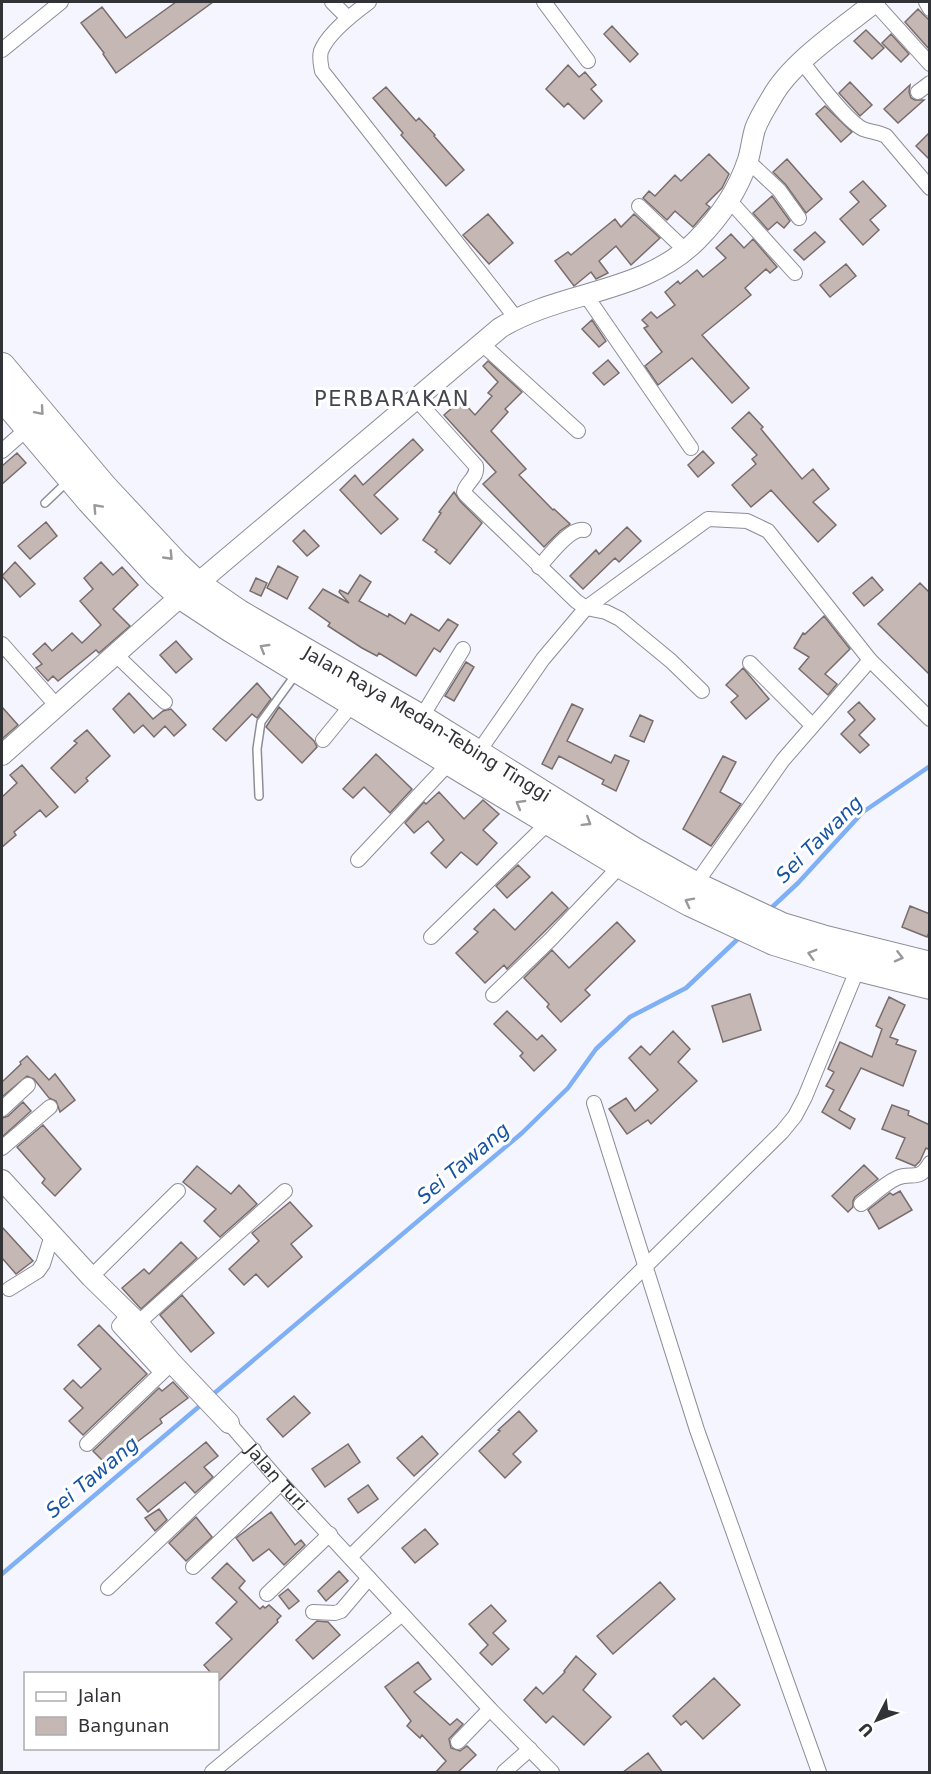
<svg xmlns="http://www.w3.org/2000/svg" width="931" height="1774" viewBox="0 0 931 1774" font-family="'DejaVu Sans',sans-serif">
  <style>
    .lines { fill: none; stroke-linecap: round; stroke-linejoin: round }
    .stream { stroke: #7faff5; stroke-width: 4.5 }
    .building { fill: #c4b7b4; stroke: #796d6b; stroke-width: 1.5 }
    .lane-casing { stroke: #8c8d97; stroke-width: 10 }
    .street-casing { stroke: #8c8d97; stroke-width: 16 }
    .secondary-casing { stroke: #8c8d97; stroke-width: 22 }
    .highway-casing { stroke: #8c8d97; stroke-width: 28 }
    .lane { stroke: #fff; stroke-width: 7 }
    .street { stroke: #fff; stroke-width: 14 }
    .secondary { stroke: #fff; stroke-width: 20 }
    .highway { stroke: #fff; stroke-width: 26 }
    .oneway { stroke: #98999b }
    .labels { text-anchor: middle; stroke-width: 6; stroke-linejoin: round; paint-order: stroke }
    .street-label { font-size: 18px; fill: #323337; stroke: #fff }
    .water-label { font-size: 20px; font-style: italic; fill: #1854a4; stroke: #fff }
    .quarter-label { font-size: 21px; letter-spacing: 1.5px; fill: #45464f; stroke: #fff }
  </style>
  <rect width="100%" height="100%" fill="#f4f5fe"/>
  <g class="lines">
    <!-- stream -->
    <path class="stream" d="M769,910L798,883L863,812L930,766
      M211,1396L522,1133L568,1088L596,1049L630,1017L686,988L741,936
      M2,1574L202,1404"/>
  </g>
  <!-- building -->
  <path class="building" d="M176,2H213L116,73L103,54L104,53L81,23L102,7L126,38Z
    M918,9L930,21V50L905,22Z
    M612,26L638,54L630,62L604,34Z
    M866,30L884,48L872,59L854,41Z
    M891,34L909,54L901,62L882,43Z
    M568,65L579,77L585,72L596,85L591,89L602,101L584,119L568,103L564,107L546,89Z
    M850,82L872,105L860,116L839,93Z
    M910,85L909,92L911,98L915,100H924L898,123L884,109Z
    M386,87L416,121L419,118L435,135L434,136L464,170L446,186L401,135L403,133L373,98Z
    M825,106L852,132L841,142L816,114Z
    M930,132V160L916,146Z
    M709,154L729,174L722,188L706,204L710,207L693,227L675,211L667,220L643,198L649,191L655,196L675,175L681,181Z
    M787,159L822,199L806,213L786,185L773,172Z
    M863,181L886,206L870,220L879,230L863,245L840,219L859,202L850,192Z
    M772,196L790,221L784,228L777,222L768,230L753,213Z
    M488,214L513,243L489,264L463,235Z
    M634,214L660,238L631,265L616,246L599,261L608,273L596,279L591,272L574,286L555,261L568,252L571,255L615,219L621,227Z
    M815,232L825,242L804,260L794,250Z
    M731,234L744,248L753,239L777,267L770,273L766,269L745,288L751,295L702,335L749,388L732,403L692,358L658,385L645,366L662,352L644,328L648,326L642,320L651,312L657,318L675,305L665,292L678,281L680,284L697,270L703,277L726,258L716,248Z
    M846,264L856,276L830,297L820,285Z
    M592,320L606,341L599,347L582,329Z
    M608,360L619,373L604,385L593,373Z
    M488,361L522,392L505,409L508,412L491,431L526,469L519,475L553,510L554,509L570,524L560,531L544,547L483,484L496,472L444,415L461,400L475,415L492,396L488,393L498,382L483,366Z
    M749,412L763,427L761,429L802,479L813,469L829,489L813,502L836,525L818,542L771,490L751,507L732,485L756,464L752,459L757,455L732,428Z
    M413,439L423,450L374,495L398,519L381,534L340,490L355,475L363,485Z
    M703,451L714,463L698,477L688,465Z
    M17,453L26,463L2,484V466Z
    M454,492L460,501L482,523L450,564L435,552L437,550L423,540L441,513L439,512Z
    M46,522L57,536L30,559L18,546Z
    M627,527L641,541L619,562L615,558L583,589L570,576L596,550L599,554Z
    M304,530L319,546L307,556L293,541Z
    M15,562L35,584L20,597L2,576Z
    M101,562L113,575L122,567L138,585L113,609L130,626L99,653L96,650L58,681L53,676L48,681L36,668L42,664L33,654L45,643L52,651L72,633L82,643L101,625L80,601L93,589L84,578Z
    M278,566L298,577L287,599L267,588Z
    M360,575L371,582L359,601L388,617L389,614L405,624L411,614L439,631L448,619L458,625L440,652L434,648L416,676L379,653L377,656L362,648L328,626L330,623L309,608L323,589L349,603L339,592L340,590L348,594Z
    M872,577L883,590L864,606L853,593Z
    M256,578L267,583L261,596L250,591Z
    M920,583L930,593V675L878,624Z
    M824,616L850,649L825,674L837,684L828,695L799,669L809,657L794,648L803,633L805,634Z
    M176,641L192,659L176,673L160,655Z
    M466,662L474,667L454,701L445,696Z
    M743,668L769,699L746,719L731,702L738,696L726,685Z
    M257,683L271,699L257,718L252,714L226,741L213,729Z
    M129,693L153,719L163,711L171,709L186,725L174,736L165,726L154,737L143,725L134,733L113,709Z
    M859,702L875,719L859,735L869,745L860,753L841,734L855,720L848,712Z
    M572,704L583,709L567,741L611,763L615,755L629,761L616,791L602,784L604,780L559,756L552,769L542,764Z
    M2,707L18,725L3,738L2,737Z
    M279,707L314,741L317,747L302,763L266,727Z
    M640,715L653,721L644,742L630,736Z
    M87,730L110,756L86,778L88,781L75,793L51,768L77,743L74,741Z
    M376,754L412,789L390,813L364,787L353,798L343,789Z
    M723,756L736,762L720,792L741,804L711,846L683,829Z
    M22,765L58,807L46,817L40,810L14,832L16,835L2,847V797L17,783L10,775Z
    M439,792L464,819L483,800L499,814L483,830L497,843L477,865L461,852L446,868L431,853L444,840L428,821L414,833L405,823L424,802L426,804Z
    M518,865L530,877L507,898L496,886Z
    M552,892L568,908L507,969L504,965L485,983L456,953L478,932L474,929L494,909L515,930Z
    M910,906L930,914V930L927,937L902,927Z
    M617,922L635,941L585,990L590,995L561,1022L547,1007L549,1004L524,978L552,950L569,968Z
    M750,994L761,1030L723,1042L712,1006Z
    M889,997L905,1005L890,1037L898,1040L896,1044L916,1051L903,1086L861,1068L839,1110L855,1119L850,1129L822,1112L834,1090L826,1086L834,1072L828,1069L840,1042L872,1057L882,1029L876,1026Z
    M507,1011L537,1040L542,1035L556,1050L534,1071L520,1056L523,1053L494,1024Z
    M673,1031L690,1049L678,1062L697,1081L651,1124L648,1120L627,1134L609,1109L626,1098L635,1111L658,1090L629,1058L641,1046L650,1055Z
    M27,1056L49,1080L55,1074L75,1100L60,1112L56,1101L49,1098L34,1079L27,1076L2,1097V1082L21,1064L20,1062Z
    M23,1102L31,1111L2,1137V1118L8,1116Z
    M892,1105L909,1111L908,1115L930,1125V1150L926,1148L920,1161L915,1166L896,1158L905,1138L882,1129Z
    M43,1125L81,1169L55,1196L42,1183L45,1179L17,1147Z
    M864,1165L878,1179L855,1197L853,1201V1207L848,1212L832,1196Z
    M197,1166L231,1194L239,1185L257,1204L220,1237L204,1221L216,1209L183,1182Z
    M900,1191L912,1210L879,1229L868,1210L890,1193L893,1195Z
    M290,1202L312,1226L291,1244L302,1257L268,1287L256,1274L244,1285L229,1269L259,1241L252,1233Z
    M2,1227L33,1261L16,1274L2,1258Z
    M181,1242L197,1258L141,1309L122,1288L144,1269L149,1274Z
    M182,1295L214,1333L191,1352L160,1315Z
    M99,1325L147,1374L83,1435L69,1421L83,1408L64,1389L73,1380L81,1388L101,1369L78,1345Z
    M173,1382L188,1398L160,1419L162,1423L137,1442L135,1439L107,1465L93,1451L159,1388L162,1391Z
    M294,1396L310,1413L283,1437L267,1419Z
    M519,1411L537,1431L513,1454L521,1462L505,1478L479,1451L500,1431L498,1430Z
    M422,1436L438,1454L414,1476L397,1458Z
    M206,1442L218,1456L204,1467L213,1477L195,1493L185,1482L148,1512L137,1499Z
    M348,1444L360,1462L325,1487L312,1469Z
    M368,1485L378,1499L358,1513L348,1499Z
    M159,1509L167,1520L155,1531L145,1518Z
    M271,1512L295,1545L301,1540L305,1545L284,1565L269,1549L253,1561L236,1538Z
    M196,1517L212,1537L186,1561L169,1543Z
    M425,1529L438,1544L415,1563L402,1548Z
    M227,1563L245,1581L239,1588L260,1609L263,1606L265,1608L269,1605L281,1616L277,1620L278,1622L219,1681L218,1674H212L204,1665L232,1639L216,1623L237,1602L212,1578Z
    M339,1571L348,1581L326,1601L318,1591Z
    M660,1582L675,1599L613,1654L597,1636Z
    M288,1589L299,1601L289,1609L279,1596Z
    M491,1605L506,1621L493,1633L509,1649L492,1665L480,1653L488,1645L469,1624Z
    M317,1621L328,1622L340,1635L313,1659L296,1640Z
    M576,1656L596,1674L583,1690L611,1717L584,1745L553,1716L546,1723L524,1700L536,1687L543,1694L565,1672L564,1671Z
    M418,1662L431,1679L414,1692L450,1725L457,1719L463,1724L449,1739L451,1748L460,1751L467,1746L476,1755L457,1773H435L446,1761L422,1735L420,1738L407,1726L411,1721L385,1687Z
    M714,1678L740,1705L703,1739L686,1721L681,1725L673,1716Z
    M648,1753L663,1773H622Z"/>
  <g class="lines">
    <defs>
      <path id="lane" d="M45,503L67,482
        M259,796L257,749L261,722L296,674"/>
      <g id="street">
        <path d="M332,2L348,18"/>
        <path d="M369,2C354,13 328,33 321,51C319,58 321,65 322,71L516,318"/>
        <path d="M544,2L588,61"/>
        <path d="M874,2L930,64"/>
        <path d="M926,2L930,9"/>
        <path d="M2,50L61,2"/>
        <path d="M802,62C815,78 846,121 863,129C871,132 878,132 886,136L930,188"/>
        <path d="M918,92L930,83"/>
        <path d="M748,161L779,190L799,218"/>
        <path d="M730,201L795,273"/>
        <path d="M639,206L685,250"/>
        <path d="M585,294L691,448"/>
        <path d="M481,343L578,431"/>
        <path d="M416,399L476,466C478,478 466,482 464,492L466,495L576,601L586,608L606,612L620,619L671,661L702,691"/>
        <path d="M2,451L27,429"/>
        <path d="M539,567C549,556 570,527 584,530"/>
        <path d="M2,644L56,705"/>
        <path d="M114,653L165,702"/>
        <path d="M750,663L812,725"/>
        <path d="M421,718L463,649"/>
        <path d="M323,740L354,702"/>
        <path d="M477,754L543,659L586,608L708,519L747,521L768,531L870,660L930,719"/>
        <path d="M358,860L450,762"/>
        <path d="M695,885L783,760L870,660"/>
        <path d="M431,937L550,821"/>
        <path d="M493,995L550,940L621,865"/>
        <path d="M594,1103L697,1430L819,1772"/>
        <path d="M2,1109L28,1085"/>
        <path d="M2,1148L50,1107"/>
        <path d="M861,1204C872,1196 884,1184 897,1178C912,1171 918,1183 930,1163"/>
        <path d="M91,1277L178,1191"/>
        <path d="M9,1289L38,1271L43,1264L52,1235"/>
        <path d="M129,1314L119,1326L161,1372"/>
        <path d="M138,1323L285,1191"/>
        <path id="s1" d="M229,1423L281,1483L490,1709L552,1772"/>
        <path d="M87,1444L172,1363"/>
        <path d="M350,1557L782,1132L795,1116L805,1097L858,968"/>
        <path d="M193,1567L281,1483"/>
        <path d="M108,1588L254,1450"/>
        <path d="M267,1594L330,1534"/>
        <path d="M313,1612L335,1613L341,1611L369,1578"/>
        <path d="M458,1742L490,1709"/>
        <path d="M212,1772L402,1614"/>
        <path d="M504,1772L530,1749"/>
      </g>
      <path id="secondary" d="M197,584L500,328C562,290 644,294 697,240C719,218 738,190 748,160C751,150 752,139 755,129C759,118 766,107 772,97C791,62 844,27 875,2
        M2,755L181,596
        M2,1180L91,1277L138,1323L172,1363L229,1423"/>
      <g id="highway">
        <path id="s2" d="M2,366L104,487L176,564L197,584L239,613L421,718L633,850L695,885L782,926L822,938L930,965"/>
        <path d="M2,397L90,501L157,574L181,596L231,629L466,772L621,865L690,903L774,942L858,968L930,986"/>
      </g>
    </defs>
    <!-- lane casing -->
    <use href="#lane" class="lane-casing"/>
    <!-- street casing -->
    <use href="#street" class="street-casing"/>
    <!-- secondary casing -->
    <use href="#secondary" class="secondary-casing"/>
    <!-- highway casing -->
    <use href="#highway" class="highway-casing"/>
    <!-- lane -->
    <use href="#lane" class="lane"/>
    <!-- street -->
    <use href="#street" class="street"/>
    <!-- secondary -->
    <use href="#secondary" class="secondary"/>
    <!-- highway -->
    <use href="#highway" class="highway"/>
  </g>
  <!-- one-way arrows -->
  <defs><path id="oneway-chevron" d="M-2-3.5L2.5 0L-2 3.5" fill="none" stroke-width="1.6" stroke-linecap="round" stroke-linejoin="round" transform="scale(1.5)"/></defs>
  <g class="oneway">
    <use href="#oneway-chevron" transform="translate(40 411) rotate(49)"/>
    <use href="#oneway-chevron" transform="translate(97 508) rotate(-133)"/>
    <use href="#oneway-chevron" transform="translate(169 556) rotate(46)"/>
    <use href="#oneway-chevron" transform="translate(264 648) rotate(-149)"/>
    <use href="#oneway-chevron" transform="translate(520 804) rotate(-150)"/>
    <use href="#oneway-chevron" transform="translate(587 822) rotate(32)"/>
    <use href="#oneway-chevron" transform="translate(689 902) rotate(-153)"/>
    <use href="#oneway-chevron" transform="translate(812 954) rotate(-164)"/>
    <use href="#oneway-chevron" transform="translate(899 957) rotate(14)"/>
  </g>
  <g class="labels">
    <!-- street labels -->
    <g class="street-label">
      <text dy="6" stroke="none"><textPath href="#s2" startOffset="562">Jalan Raya Medan-Tebing Tinggi</textPath></text>
      <text dy="6" stroke="none"><textPath href="#s1" startOffset="72">Jalan Turi</textPath></text>
    </g>
    <!-- water labels -->
    <g class="water-label">
      <text transform="translate(819 839) rotate(-45)" y="7">Sei Tawang</text>
      <text transform="translate(463 1163) rotate(-40)" y="7">Sei Tawang</text>
      <text transform="translate(92 1477) rotate(-40)" y="7">Sei Tawang</text>
    </g>
    <!-- quarter labels -->
    <g class="quarter-label">
      <text x="392" y="406">PERBARAKAN</text>
    </g>
  </g>
  <!-- border -->
  <rect width="931" height="1774" fill="none" stroke="#323337" stroke-width="6"/>
  <!-- legend -->
  <rect x="24" y="1672" width="195" height="78" fill="#ffffff" stroke="#adadaf" stroke-width="1.5"/>
  <rect x="36" y="1692" width="30" height="9" fill="#ffffff" stroke="#adadaf" stroke-width="1.5"/>
  <text x="78" y="1702" font-size="18" fill="#323337">Jalan</text>
  <rect x="36" y="1717" width="30" height="18" fill="#c4b7b4" stroke="#adadaf" stroke-width="1.5"/>
  <text x="78" y="1732" font-size="18" fill="#323337">Bangunan</text>
  <!-- north arrow -->
  <g transform="translate(877 1720) rotate(228)" stroke="#ffffff" stroke-width="4.5" paint-order="stroke">
  <path d="M0-4.5L10 22L0 15L-10 22Z" fill="#323337"/>
  <text y="-9" font-size="16" font-weight="bold" text-anchor="middle" fill="#323337">U</text>
  </g>
</svg>
